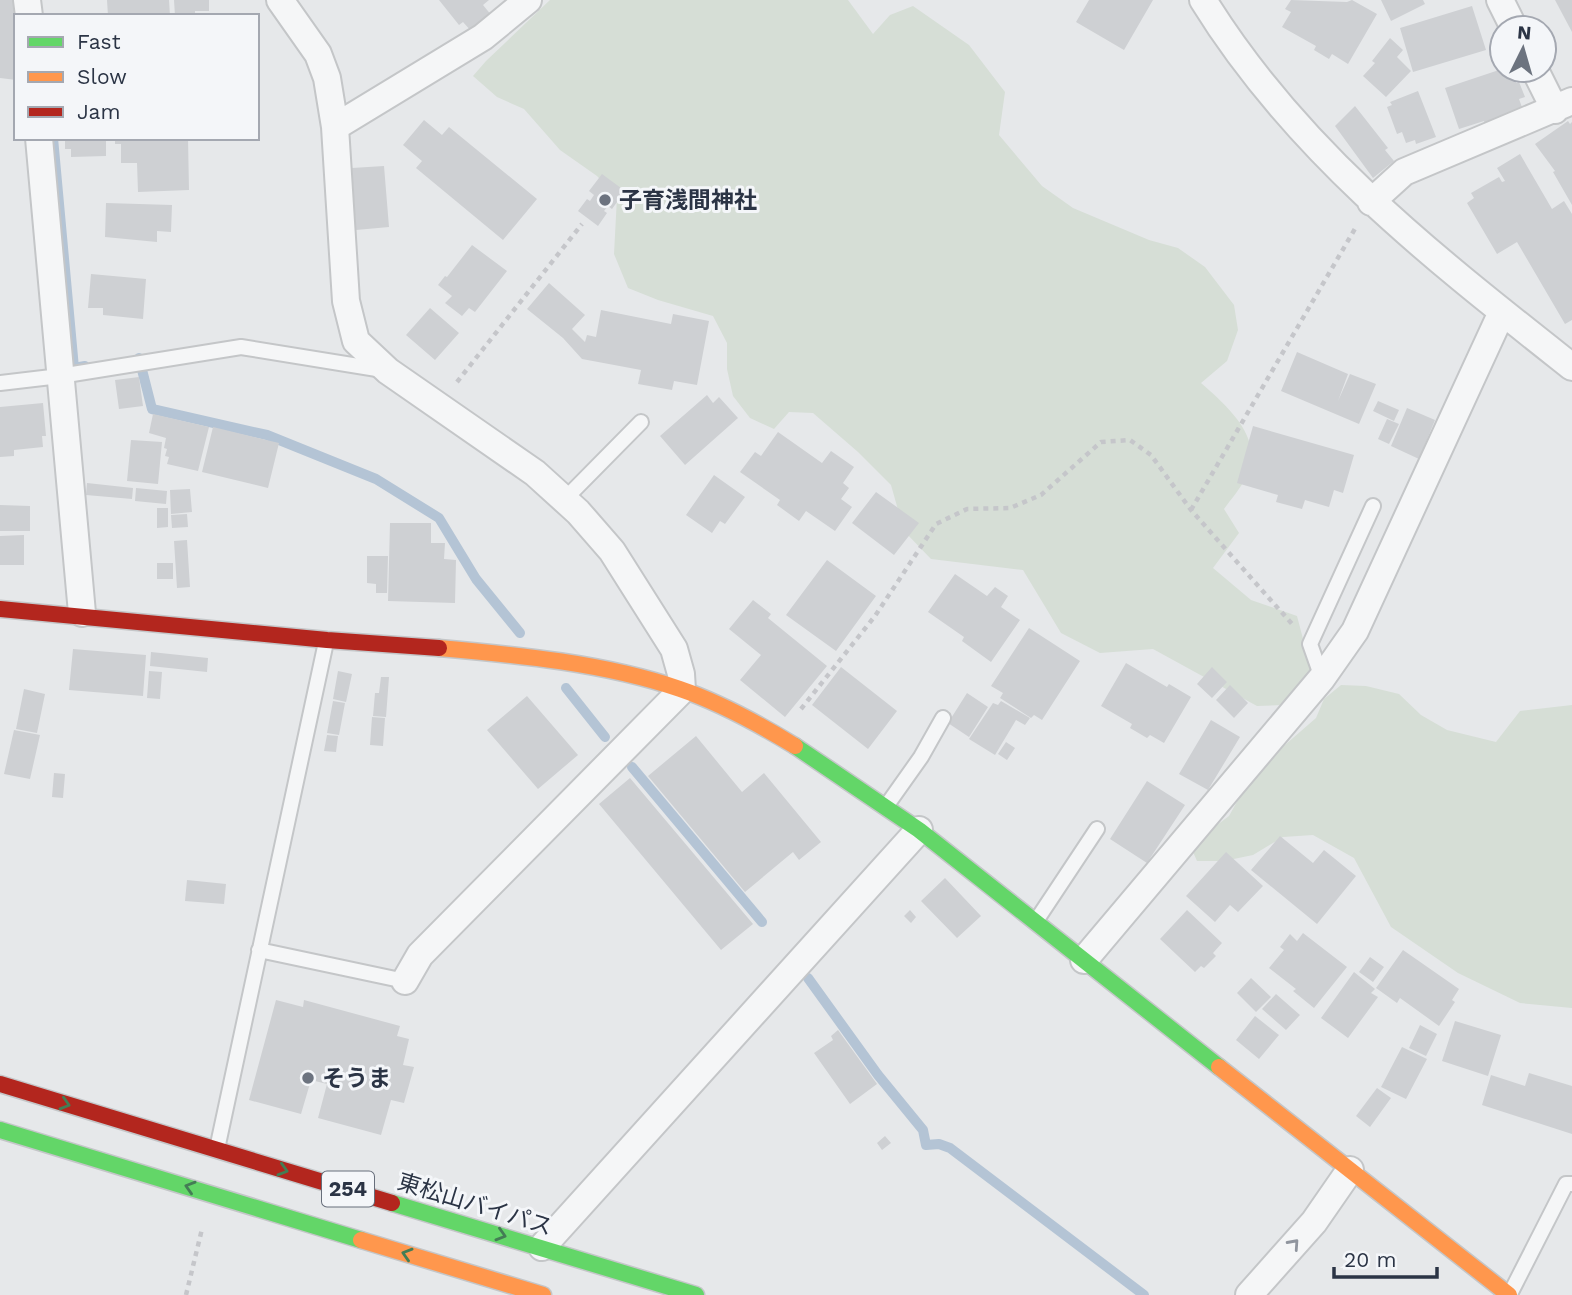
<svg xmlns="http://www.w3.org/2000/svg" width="1572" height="1295" viewBox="0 0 1572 1295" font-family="'Work Sans','Noto Sans JP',sans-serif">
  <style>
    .green { fill: #d6ded6 }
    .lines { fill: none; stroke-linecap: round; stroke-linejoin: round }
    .stream { stroke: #b4c4d5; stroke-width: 10 }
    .building { fill: #ced0d3 }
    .lane-casing { stroke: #c4c6c8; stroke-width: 18 }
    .street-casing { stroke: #c4c6c8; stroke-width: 30 }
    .fast-casing { stroke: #c4c6c8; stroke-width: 19 }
    .slow-casing { stroke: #c4c6c8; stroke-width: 19 }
    .jam-casing { stroke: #c4c6c8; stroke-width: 19 }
    .path { stroke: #c5c6ca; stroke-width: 4.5; stroke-dasharray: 5 5; stroke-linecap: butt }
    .lane { stroke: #f5f6f7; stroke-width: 14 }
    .street { stroke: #f5f6f7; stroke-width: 26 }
    .fast { stroke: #63d668; stroke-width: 16 }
    .slow { stroke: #ff974d; stroke-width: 16 }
    .jam { stroke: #b3261e; stroke-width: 16 }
    .oneway { stroke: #447d55 }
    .oneway2 { stroke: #90959e }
    .poi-dot { fill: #6c737f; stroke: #f4f6f9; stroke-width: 2.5 }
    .labels { text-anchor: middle; stroke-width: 6; stroke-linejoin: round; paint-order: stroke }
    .shield { fill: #f4f6f9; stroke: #676e7b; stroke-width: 2 }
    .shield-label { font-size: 21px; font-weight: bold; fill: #2b3445 }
    .poi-label { font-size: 23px; font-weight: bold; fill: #2b3445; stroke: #f4f6f9; text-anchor: start }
    .street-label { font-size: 23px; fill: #2b3445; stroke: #f4f6f9 }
  </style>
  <rect width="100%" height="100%" fill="#e6e8ea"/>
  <!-- green -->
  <path class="green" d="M550,0H848L873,34L890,15L913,6L969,45L1005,92L999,135L1042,186L1073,208L1149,240L1178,248L1205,267L1234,305L1238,330L1227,361L1201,383C1227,406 1266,439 1246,477C1241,488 1231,499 1224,509L1239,533L1213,568L1251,600L1297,616L1312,673L1282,705L1257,706L1153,649L1100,653L1061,633L1023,570L931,559L904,531L891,485L858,452L813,413L789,412L774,429L750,418L733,396L727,369V343L713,316L658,300L628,288L614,254L617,197L597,176L560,150L524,109L497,97L473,76L486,61Z
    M1341,685L1366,686L1399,694L1421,715L1447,730L1496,742L1520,711L1572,705V1008L1520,1003L1458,973L1391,927L1354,858L1313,835L1283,837L1253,855L1224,861H1197L1193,852L1209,831L1229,816L1239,798L1262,769L1278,751L1316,718L1324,699Z"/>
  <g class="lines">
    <!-- stream -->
    <path class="stream" d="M53,138L74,368L85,366
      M139,358L152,409L267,435L376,479L439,518L476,579L520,633
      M566,688L605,737
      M632,767L762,922
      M808,978L878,1075L923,1130L926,1145L939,1144L950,1148L1144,1295"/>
  </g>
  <!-- building -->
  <path class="building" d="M0,0H16V80L0,78Z
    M107,0H169L170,16H108Z
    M174,0H209V11H195V16H175Z
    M439,0H489L483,5L492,16L472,32L463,22L459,25Z
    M1089,0H1153L1124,50L1076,22Z
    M1291,0L1347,2L1352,0L1377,14L1348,64L1332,54L1329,59L1314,50L1316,46L1282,27L1291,12L1285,9Z
    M1381,0H1423L1425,4L1391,21Z
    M1555,0H1572V32Z
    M1472,6L1486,50L1413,72L1400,28Z
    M1390,38L1403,50L1397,57L1411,71L1386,97L1363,76L1375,63L1372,61Z
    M1502,69L1512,70L1516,83L1519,82L1525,97L1519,99L1523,110L1485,126L1484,121L1459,129L1445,88Z
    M1418,91L1436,137L1416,144L1415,140L1406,143L1402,132L1397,134L1387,107L1392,105L1390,102Z
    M1355,106L1388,148L1385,150L1394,161L1373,178L1335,126Z
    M424,120L442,135L449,127L537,199L503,240L416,168L422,161L403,145Z
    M1568,121L1570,124L1572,122V205L1553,172L1555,171L1535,144Z
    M65,138H106V156L71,157V149H65Z
    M115,138H188L189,190L138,192L137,163H121V144H115Z
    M1520,154L1552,209L1564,201L1572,214V320L1565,324L1517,242L1497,254L1467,203L1474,198L1471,193L1499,177L1502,182L1505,181L1497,168Z
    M384,166L389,227L356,230L352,168Z
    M602,174L625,191L612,209L608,206L604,211L607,213L598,226L578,211L587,199L590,201L594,195L589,191Z
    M106,203L172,205L171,232L157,231V242L105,237Z
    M472,245L507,271L475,312L469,308L462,316L445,303L452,296L438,285L445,276L447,277Z
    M91,274L146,279L143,319L103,315V308H88Z
    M549,283L585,315L572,329L585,342L587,335L596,337L601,310L671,324L673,314L709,321L697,385L674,381L672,390L638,384L641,370L582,359L563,338L527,309Z
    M430,308L459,333L435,360L406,335Z
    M1297,352L1348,374L1338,401L1350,374L1376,384L1359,424L1281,391Z
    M139,377L143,406L119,409L115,380Z
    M707,395L713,403L719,397L738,418L685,465L660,436Z
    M1378,401L1399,410L1394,421L1373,411Z
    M43,403L46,436H42L43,447L14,450V456L0,457V407Z
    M1407,408L1435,420L1419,459L1391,446Z
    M153,414L209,427L198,471L167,464L169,457L165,456L167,449L164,448L166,438L149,433Z
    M1387,419L1399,424L1389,444L1378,439Z
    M1253,426L1354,455L1343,493L1334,490L1329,507L1305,500L1302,509L1276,502L1278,495L1237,483Z
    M213,427L279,443L268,488L202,472Z
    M778,432L822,463L831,451L854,467L843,483L849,488L841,499L852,507L835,531L806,511L799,521L777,505L780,500L740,472L755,452L761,456Z
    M131,440L162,442L158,484L127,481Z
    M714,475L745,497L725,524L720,521L712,533L686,515Z
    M87,483L133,488L132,499L86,495Z
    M136,488L167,491L166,504L135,501Z
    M190,489L192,512L171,514L170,490Z
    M876,492L919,523L894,555L852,523Z
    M0,505L30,506V531H0Z
    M157,508H168V527L157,528Z
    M187,514L188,527L172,528L171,515Z
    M390,523H431V543H445L444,559L456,560L455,603L388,601Z
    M24,535V565H0V536Z
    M187,540L190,587L177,588L174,541Z
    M367,556H388L387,593H376V584L367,583Z
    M827,560L876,596L836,651L786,615Z
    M157,563H173V579H157Z
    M955,574L987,596L995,587L1008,596L1001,607L1020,620L991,662L962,641L964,637L928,612Z
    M753,600L771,614L768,618L827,666L785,717L740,680L761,655L729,629Z
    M1029,628L1080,661L1042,720L1034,715L1031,718L1000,698L1003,693L991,686Z
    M73,649L146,655L143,696L69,690Z
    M151,652L208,658L207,672L150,666Z
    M1126,663L1167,687L1169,684L1191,697L1164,743L1150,735L1147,738L1130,728L1132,724L1101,706Z
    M841,667L897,711L868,749L812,705Z
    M1212,667L1227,682L1212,698L1197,684Z
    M149,671L162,672L160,699L147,698Z
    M338,671L352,674L346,702L333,699Z
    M381,677H389L386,717L373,716L375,693H379Z
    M1230,685L1248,703L1234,718L1216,700Z
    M24,689L45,694L37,733L16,729Z
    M967,693L988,707L969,737L948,723Z
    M527,696L578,755L538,789L487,730Z
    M333,701L345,703L339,735L327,733Z
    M1001,701L1030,718L1025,725L1016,720L995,755L969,739L993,703L998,705Z
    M372,717L385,718L383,746L370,745Z
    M1211,720L1240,737L1208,790L1179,774Z
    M14,730L40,735L30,779L4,774Z
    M327,735L338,736L336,752L324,751Z
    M696,736L742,792L764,773L821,842L799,860L793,852L745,892L648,776Z
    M1006,742L1015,748L1007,760L998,754Z
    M54,773L65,774L63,798L52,797Z
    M630,778L753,924L721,950L599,804Z
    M1147,781L1185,805L1147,863L1110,839Z
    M1280,836L1313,863L1324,850L1356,876L1317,924L1251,870Z
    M1226,852L1263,886L1238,912L1230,905L1215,922L1186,896Z
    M945,878L981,916L957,938L921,901Z
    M187,880L226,884L224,904L185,901Z
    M910,910L916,917L911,923L904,916Z
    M1187,910L1222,943L1213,953L1216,956L1204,968L1201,966L1195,972L1160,939Z
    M1303,933L1347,967L1314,1008L1293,991L1296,989L1269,968L1284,950L1280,947L1290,934L1297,941Z
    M1403,950L1459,989L1452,1000L1455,1002L1439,1026L1400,998L1397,1003L1376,988Z
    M1370,957L1384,967L1373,982L1359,972Z
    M1354,972L1375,989L1371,993L1378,997L1348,1038L1321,1018Z
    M1251,978L1271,997L1256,1012L1237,993Z
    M1276,994L1300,1015L1286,1030L1262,1009Z
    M276,1000L303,1007L304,1000L400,1026L397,1036L409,1039L403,1065L414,1067L404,1103L391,1100L381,1135L318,1118L327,1084L311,1080L301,1114L249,1100Z
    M1255,1016L1279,1035L1259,1059L1236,1040Z
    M1455,1021L1501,1035L1488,1076L1442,1061Z
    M1420,1025L1437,1034L1426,1056L1409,1048Z
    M838,1030L877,1084L850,1104L814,1053L833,1040L831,1036Z
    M1402,1047L1427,1059L1406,1099L1381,1087Z
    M1529,1073L1572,1086V1134L1482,1105L1491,1075L1525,1086Z
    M1377,1088L1391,1098L1370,1127L1356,1116Z
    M885,1136L891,1143L882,1150L877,1143Z"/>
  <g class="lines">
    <defs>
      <path id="lane" d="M0,383L60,376L241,347L383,370
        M565,499L641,422
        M1322,678L1310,644L1373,506
        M887,805L921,757L943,718
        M1036,921L1097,829
        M259,950L405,981
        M217,1149L326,642
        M1510,1294L1566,1184H1572"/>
      <path id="street" d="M27,0L29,16
        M280,0L318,54L327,78L335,127L346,301L356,341L388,371L535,473L578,512L612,551L674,649L681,674L682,690L420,955L405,981
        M1203,0C1296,151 1434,258 1572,367
        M1500,0L1514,28
        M1535,70L1555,110
        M335,127L483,37L528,0
        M39,138L82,613
        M1371,202L1404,172L1572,101
        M1084,960L1322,678L1355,631L1502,312
        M542,1247L919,830
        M1249,1295L1314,1222L1350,1170"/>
      <path id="fast" d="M795,746L919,830L1219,1067
        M0,1130L361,1240
        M392,1203L696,1295"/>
      <path id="slow" d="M439,648C518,655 605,663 680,689C721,703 759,724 795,746
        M1219,1067L1509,1295
        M361,1240L543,1295"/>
      <path id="jam" d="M0,609L327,640L439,648
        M0,1084L392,1203"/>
    </defs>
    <!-- lane casing -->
    <use href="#lane" class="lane-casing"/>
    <!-- street casing -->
    <use href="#street" class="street-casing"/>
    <!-- fast casing -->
    <use href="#fast" class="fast-casing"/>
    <!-- slow casing -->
    <use href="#slow" class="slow-casing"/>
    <!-- jam casing -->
    <use href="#jam" class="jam-casing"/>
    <!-- path -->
    <path class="path" d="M457,382L582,224
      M1191,510L1356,227
      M801,709L875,616L936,524L967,509L1010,508L1041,495L1101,442L1130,440L1151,455L1191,510L1292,624
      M186,1295L202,1229"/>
    <!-- lane -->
    <use href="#lane" class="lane"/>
    <!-- street -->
    <use href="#street" class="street"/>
    <!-- fast -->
    <use href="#fast" class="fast"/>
    <!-- slow -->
    <use href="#slow" class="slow"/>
    <!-- jam -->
    <use href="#jam" class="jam"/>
  </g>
  <!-- one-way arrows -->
  <defs><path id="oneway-chevron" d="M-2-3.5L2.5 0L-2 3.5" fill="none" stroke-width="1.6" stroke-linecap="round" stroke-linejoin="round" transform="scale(1.75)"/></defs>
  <g class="oneway">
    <use href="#oneway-chevron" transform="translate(65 1104) rotate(17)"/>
    <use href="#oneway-chevron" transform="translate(283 1170) rotate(17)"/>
    <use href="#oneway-chevron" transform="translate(190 1187) rotate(-163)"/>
    <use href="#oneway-chevron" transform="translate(501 1235) rotate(17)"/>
    <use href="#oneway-chevron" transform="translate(407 1254) rotate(-163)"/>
  </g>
  <use class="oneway2" href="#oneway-chevron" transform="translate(1294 1244) rotate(-48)"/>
  <!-- markers -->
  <g class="poi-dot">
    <circle cx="605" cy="200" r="7"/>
    <circle cx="308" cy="1078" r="7"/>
  </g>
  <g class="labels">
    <!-- shield labels -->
    <rect class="shield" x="322" y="1171.5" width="52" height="35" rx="5"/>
    <g class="shield-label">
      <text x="348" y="1196">254</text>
    </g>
    <!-- poi labels -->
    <g class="poi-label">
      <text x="619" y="208">子育浅間神社</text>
      <text x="322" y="1086">そうま</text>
    </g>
    <!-- street labels -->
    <g class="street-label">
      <text transform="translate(475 1204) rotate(17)" y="8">東松山バイパス</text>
    </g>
  </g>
  <!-- legend -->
  <rect x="14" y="14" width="245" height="126" fill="#f4f6f9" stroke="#a4a8b1" stroke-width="2"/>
  <rect x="28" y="37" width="35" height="10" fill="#63d668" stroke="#a4a8b1" stroke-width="2"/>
  <text x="77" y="49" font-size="21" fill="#2b3445">Fast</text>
  <rect x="28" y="72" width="35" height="10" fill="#ff974d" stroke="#a4a8b1" stroke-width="2"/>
  <text x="77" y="84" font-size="21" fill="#2b3445">Slow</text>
  <rect x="28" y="107" width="35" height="10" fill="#b3261e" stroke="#a4a8b1" stroke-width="2"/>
  <text x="77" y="119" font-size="21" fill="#2b3445">Jam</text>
  <!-- north arrow -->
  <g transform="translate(1523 49) rotate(5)"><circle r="33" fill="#f4f6f9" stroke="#a4a8b1" stroke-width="2"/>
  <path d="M0-5L12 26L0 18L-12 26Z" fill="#6c737f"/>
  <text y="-10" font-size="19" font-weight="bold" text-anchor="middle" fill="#2b3445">N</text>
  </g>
  <!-- scale -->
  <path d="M1334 1267v10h103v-10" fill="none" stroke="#2b3445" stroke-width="3.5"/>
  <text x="1344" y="1267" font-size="21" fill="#2b3445" stroke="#f4f6f9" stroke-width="5" paint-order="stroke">20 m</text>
</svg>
